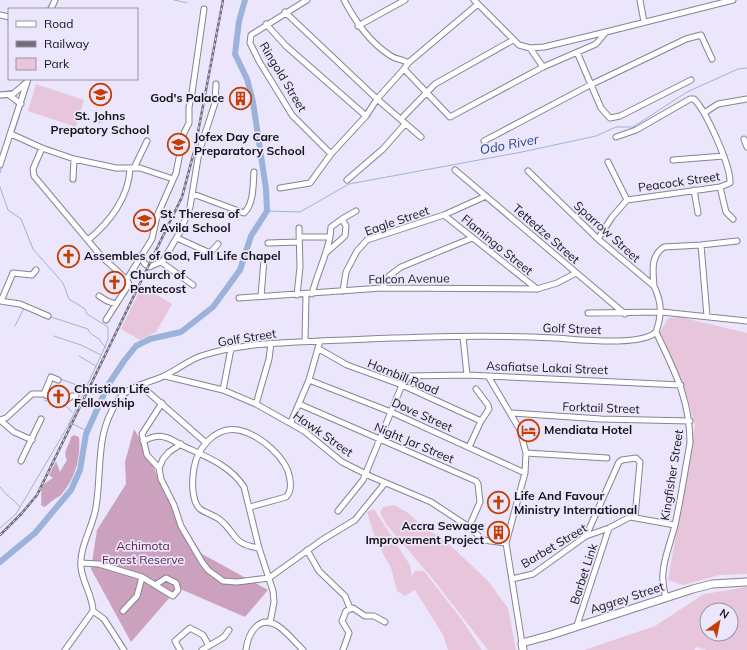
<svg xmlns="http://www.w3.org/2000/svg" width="747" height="650" viewBox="0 0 747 650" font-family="Mulish,sans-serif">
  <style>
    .green { fill: #e7c6db; fill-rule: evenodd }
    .forest { fill: #cba1bd }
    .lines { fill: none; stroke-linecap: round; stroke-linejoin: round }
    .stream { stroke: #9bb3da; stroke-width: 1 }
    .river { stroke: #9bb3da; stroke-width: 6 }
    .minor-casing { stroke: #888296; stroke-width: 7 }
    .major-casing { stroke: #888296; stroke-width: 9 }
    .minor { stroke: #fff; stroke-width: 5 }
    .major { stroke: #fff; stroke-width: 7 }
    .rail-casing { stroke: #716d7b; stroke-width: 2.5 }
    .rail { stroke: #ece6fc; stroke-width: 1; stroke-dasharray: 3; stroke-linecap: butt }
    .labels { text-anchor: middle; stroke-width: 3.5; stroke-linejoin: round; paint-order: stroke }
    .street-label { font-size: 12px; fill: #15131a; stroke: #ece6fc }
    .poi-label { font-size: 12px; font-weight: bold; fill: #15131a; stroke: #ece6fc; text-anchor: start }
    .park-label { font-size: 12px; fill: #59254b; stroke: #ece6fc }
    .water-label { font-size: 13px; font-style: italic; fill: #2a497b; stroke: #ece6fc }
  </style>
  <rect width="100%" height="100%" fill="#ece6fc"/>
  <!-- green -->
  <path class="green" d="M36,84L84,100L76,127L28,111Z
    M142,286L172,304L156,332L140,340L121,329Z
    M680,317L747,333V574L719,575L683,585L668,580L695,425L683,383L659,334L668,318Z
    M394,505L407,512L419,523L450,545L488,581L508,608L516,650H488L432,578L386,524L380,512L383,507Z
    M374,509L410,565L412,576L415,571H424L462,620L482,650H448L443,635L415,590L405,596L397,591L391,568L376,541L367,512Z
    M747,587V650H707L697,647L694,650H584L655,626L704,594ZM707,610H731V634H707Z"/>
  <!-- forest -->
  <path class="forest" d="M134,429L146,449L165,495L202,554L268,590L245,617L178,588L131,642L91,569L97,530L126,484L125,462Z
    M74,435L79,437C81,458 75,480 60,496C57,498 54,499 52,501C49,503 48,505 44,507L41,505C43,490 36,488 53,478L49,475L56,461L60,472L67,460C62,452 70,444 71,437Z"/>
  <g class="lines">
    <!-- stream -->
    <path class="stream" d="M174,0L187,3
      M47,9L52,0
      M54,9L58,0
      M21,83L24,79
      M0,92L15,90
      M0,98H9
      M12,100L16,105
      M94,122H101L106,118L117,114
      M14,133L31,79
      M0,156L3,148
      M4,161L12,137
      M0,173L2,166
      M0,187L8,210L21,219L33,249L63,283L69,299L85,309L87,314L108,327V339L105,347L68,426L16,514L0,528
      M267,211L300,212L349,184L522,152L596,136L616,127H633L687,92L738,69L747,68
      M116,273L126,284
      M51,317L88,329L90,333L99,339L105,347
      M15,326L24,308
      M54,336L81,345L101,355
      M79,356L96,366
      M60,379L85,388
      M44,400L64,407L65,405L72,412
      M68,424H72
      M73,424L85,430L86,434
      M0,487C5,495 14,499 20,507"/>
    <!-- river -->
    <path class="river" d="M0,562L35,533L71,490L80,470L86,434L108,385L124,361L136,346L150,339L181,332L213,307L240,270L251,236L267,211L266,189L253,102L247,79L235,54L239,21L245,0"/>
    <defs>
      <path id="minor" d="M307,0L251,35L250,43L259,61L292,115L331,154
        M344,0C356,22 369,42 391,56C397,60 403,59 408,63L404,69L450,117L543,67L596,44L606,32
        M474,0L519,45L530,48L544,47L606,32L733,0
        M640,0L644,22
        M51,9L55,0
        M285,12L377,99L421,137
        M0,15L9,17
        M266,24L286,46L366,116
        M358,26L405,0
        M530,48L543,67
        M577,52L601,108L610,118L620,116L691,80
        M408,63L478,4
        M0,95L13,94L26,83
        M9,95L21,104
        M704,113L718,104L747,99
        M401,119L435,84L513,40
        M11,134L42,148L74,159L116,168H140L173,179
        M744,139L747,147
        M484,141L590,85L686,39L701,35L712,59
        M42,148L33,169L34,176L101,256C108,263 127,278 129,284L106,320
        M673,160L724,156
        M608,162L627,200
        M0,165L28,79
        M134,168L147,141
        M455,170L625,314
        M528,171L598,239L654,286C662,303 662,314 656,332C674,370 690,399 690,443C685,470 681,498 675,525C669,549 657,572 666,597
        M73,179L74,159
        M347,180L383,149L405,124
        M720,187L726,212L733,219
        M280,188L310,183L331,154L366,116L377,99L404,69
        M694,190L698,213
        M193,194L244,213C254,204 253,184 254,172
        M444,215L537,289
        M299,237H330C326,257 317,274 312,294
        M330,237L331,227L342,219
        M177,238L210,253L218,244
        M598,239L612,217L627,200L720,187L730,183C731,166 706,111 694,99H690L636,130L616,137
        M88,240C110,222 129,197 130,168
        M268,243L299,242
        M701,245L707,316
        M327,252L345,236L346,226L342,219L356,211
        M142,257L144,263L149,267L163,261L181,230L190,207L199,152L215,103L216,84
        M161,262L193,285
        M127,279L152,239L157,216L176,173L184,133L189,123V107L192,93L204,9
        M654,286C653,272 650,256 664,247L701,245L737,241
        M382,288L389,276L401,267L472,238
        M343,291L346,272L357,251L367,240L444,215L486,196
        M297,295L300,267L299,228
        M99,296L107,301L116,304
        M261,296L264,260
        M239,298L382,288L537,289L557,283L576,273
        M0,301L20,304L48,316
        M1,301L13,273L32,275L36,270
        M588,313L662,312L747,321
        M463,337L467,375
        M305,341L306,294
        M319,349L347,365L402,385L481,421
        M165,376L223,390L256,404L304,431L342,462L372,477L431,502L469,527L483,540L506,543
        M488,376L520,430L526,453L525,473L506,543L522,643
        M309,380L391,412L525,473
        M140,385L205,442
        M223,390L231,349
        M44,394L51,377L58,380
        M256,404L269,359L271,343
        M299,404L476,481L478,484L480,502L469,527
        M512,413L601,419L690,421
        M0,420L6,418L32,394H44L62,403L72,396H76
        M0,420L14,432L32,440
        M291,422L309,380L320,341
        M143,441C150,438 157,435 164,437C170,438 176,442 181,445C204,456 229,464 244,487L259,548L273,591L274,602L270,623
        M181,444L169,452L163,459L159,468L161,479L174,505L181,526L202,562L208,570L223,581L237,582L269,578L322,540L355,520L385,483
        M469,447L481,421L489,409L488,405L476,389
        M526,453L607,458
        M21,461L41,419
        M159,468L147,455L142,434L162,403
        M250,507L286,497C291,492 291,486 290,480C288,458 259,434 238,430C215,426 197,449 194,468C192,479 191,501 200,509C206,513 213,515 219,519C237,533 231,544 259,548
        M338,511L363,480L402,385L409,376L467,375L681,385
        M586,536L619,462L622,460L636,458L640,462L635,517
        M307,550L319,571L345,596L350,608
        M81,563L99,564L142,577L173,596L178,590L176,583L166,578L155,585
        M512,579L533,574L586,536L609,528L630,517L675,525
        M93,611L104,619L124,650
        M123,611L137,596L142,577
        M577,625L609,528
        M65,650L93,611C93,596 82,582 81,567C79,547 93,527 96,507C102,471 95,434 117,402C128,385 147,384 164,376C177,370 187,361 201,356C240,343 280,343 320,341C398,338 476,334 554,338C576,339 641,347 656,332
        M180,650L175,641L190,628L203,635L209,646
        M202,650L224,637L229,630
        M246,650C248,633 259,614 278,626C287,632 295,642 303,650
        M343,650L349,633L342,621L346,611L353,608L365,616H374L385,622"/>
      <path id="major" d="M523,650L522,643L551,635L693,589L712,584L747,582"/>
    </defs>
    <!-- minor casing -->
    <use href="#minor" class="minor-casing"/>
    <!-- major casing -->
    <use href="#major" class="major-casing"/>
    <!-- minor -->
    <use href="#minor" class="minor"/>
    <!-- major -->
    <use href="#major" class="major"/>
    <defs>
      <path id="rail" d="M0,535L22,513L37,495L182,197L195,148L223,0"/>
    </defs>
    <!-- rail casing -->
    <use href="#rail" class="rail-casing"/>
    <!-- rail -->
    <use href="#rail" class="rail"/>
  </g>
  <!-- icons -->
  <defs>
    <symbol id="school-ring" viewBox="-11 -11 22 22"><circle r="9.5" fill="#ece6fc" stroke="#c53e00" stroke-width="1.5"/><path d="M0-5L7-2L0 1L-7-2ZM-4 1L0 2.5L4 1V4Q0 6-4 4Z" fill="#c53e00"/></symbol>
    <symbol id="building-ring" viewBox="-11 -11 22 22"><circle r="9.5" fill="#ece6fc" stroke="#c53e00" stroke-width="1.5"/><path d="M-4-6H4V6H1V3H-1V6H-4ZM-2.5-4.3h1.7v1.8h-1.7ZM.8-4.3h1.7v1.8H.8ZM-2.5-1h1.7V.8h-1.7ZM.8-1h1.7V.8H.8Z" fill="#c53e00"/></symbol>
    <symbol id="church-ring" viewBox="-11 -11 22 22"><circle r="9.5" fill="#ece6fc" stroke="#c53e00" stroke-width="1.5"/><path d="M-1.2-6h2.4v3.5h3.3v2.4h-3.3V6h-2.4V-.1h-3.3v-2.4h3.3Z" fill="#c53e00"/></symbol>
    <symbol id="hotel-ring" viewBox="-11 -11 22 22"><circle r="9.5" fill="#ece6fc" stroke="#c53e00" stroke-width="1.5"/><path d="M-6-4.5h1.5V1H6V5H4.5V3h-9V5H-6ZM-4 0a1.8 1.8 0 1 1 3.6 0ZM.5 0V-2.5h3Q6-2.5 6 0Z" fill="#c53e00"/></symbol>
  </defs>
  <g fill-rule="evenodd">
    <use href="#school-ring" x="88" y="82" width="25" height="25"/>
    <use href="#building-ring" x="228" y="86" width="25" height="25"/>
    <use href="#school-ring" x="166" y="132" width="25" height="25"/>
    <use href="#school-ring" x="132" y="208" width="25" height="25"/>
    <use href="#church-ring" x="56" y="244" width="25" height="25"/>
    <use href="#church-ring" x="102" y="270" width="25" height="25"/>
    <use href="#church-ring" x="46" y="384" width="25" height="25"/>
    <use href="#hotel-ring" x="516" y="418" width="25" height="25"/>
    <use href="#church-ring" x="486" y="490" width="25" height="25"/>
    <use href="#building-ring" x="486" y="520" width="25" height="25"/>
  </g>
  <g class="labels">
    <!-- street labels -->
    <g class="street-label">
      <text transform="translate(283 77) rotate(59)" y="4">Ringold Street</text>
      <text transform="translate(679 182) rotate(-8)" y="4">Peacock Street</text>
      <text transform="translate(397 221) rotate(-19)" y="4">Eagle Street</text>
      <text transform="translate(607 232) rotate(42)" y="4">Sparrow Street</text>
      <text transform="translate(546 234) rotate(41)" y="4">Tettedze Street</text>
      <text transform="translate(497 245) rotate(39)" y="4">Flamingo Street</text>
      <text transform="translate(409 279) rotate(-1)" y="4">Falcon Avenue</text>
      <text transform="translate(572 329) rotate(2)" y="4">Golf Street</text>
      <text transform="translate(247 338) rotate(-9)" y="4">Golf Street</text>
      <text transform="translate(547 368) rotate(2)" y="4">Asafiatse Lakai Street</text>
      <text transform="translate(403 377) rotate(22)" y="4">Hornbill Road</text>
      <text transform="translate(601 408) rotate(2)" y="4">Forktail Street</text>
      <text transform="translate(422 415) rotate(24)" y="4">Dove Street</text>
      <text transform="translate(323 434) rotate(35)" y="4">Hawk Street</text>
      <text transform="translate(414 443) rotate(23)" y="4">Night Jar Street</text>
      <text transform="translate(672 475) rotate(-81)" y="4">Kingfisher Street</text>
      <text transform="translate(554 546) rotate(-31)" y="4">Barbet Street</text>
      <text transform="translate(584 574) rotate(-72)" y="4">Barbet Link</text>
      <text transform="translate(627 598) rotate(-18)" y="4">Aggrey Street</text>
    </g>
    <!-- poi labels -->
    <g class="poi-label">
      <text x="224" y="102" text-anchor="end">God's Palace</text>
      <text x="100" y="120" text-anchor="middle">St. Johns<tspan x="100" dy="14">Prepatory School</tspan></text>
      <text x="194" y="141">Jofex Day Care<tspan x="194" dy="14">Preparatory School</tspan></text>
      <text x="160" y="218">St. Theresa of<tspan x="160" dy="14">Avila School</tspan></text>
      <text x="84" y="260">Assembles of God, Full Life Chapel</text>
      <text x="130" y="279">Church of<tspan x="130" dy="14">Pentecost</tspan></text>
      <text x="74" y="393">Christian Life<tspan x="74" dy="14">Fellowship</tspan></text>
      <text x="544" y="434">Mendiata Hotel</text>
      <text x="514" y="500">Life And Favour<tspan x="514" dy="14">Ministry International</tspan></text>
      <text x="484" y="530" text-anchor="end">Accra Sewage<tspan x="484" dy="14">Improvement Project</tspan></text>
    </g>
    <!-- park labels -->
    <g class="park-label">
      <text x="143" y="550">Achimota<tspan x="143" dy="14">Forest Reserve</tspan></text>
    </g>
    <!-- water labels -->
    <g class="water-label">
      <text transform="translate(509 144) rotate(-11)" y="5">Odo River</text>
    </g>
  </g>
  <!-- legend -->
  <rect x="8" y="8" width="130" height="72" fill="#ece6fc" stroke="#9692a2"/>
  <rect x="16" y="21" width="20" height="6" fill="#ffffff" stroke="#9692a2"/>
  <text x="44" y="28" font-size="12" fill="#15131a">Road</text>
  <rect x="16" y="41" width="20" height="6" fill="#716d7b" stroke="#9692a2"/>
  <text x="44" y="48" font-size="12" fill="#15131a">Railway</text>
  <rect x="16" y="58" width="20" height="12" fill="#e7c6db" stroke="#9692a2"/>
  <text x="44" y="68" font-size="12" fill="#15131a">Park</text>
  <!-- north arrow -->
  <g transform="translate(719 622) rotate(33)"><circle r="19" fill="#ece6fc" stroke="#9692a2"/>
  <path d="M0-3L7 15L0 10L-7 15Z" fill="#c53e00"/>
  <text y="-6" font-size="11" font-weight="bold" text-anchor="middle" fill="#15131a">N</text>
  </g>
</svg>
